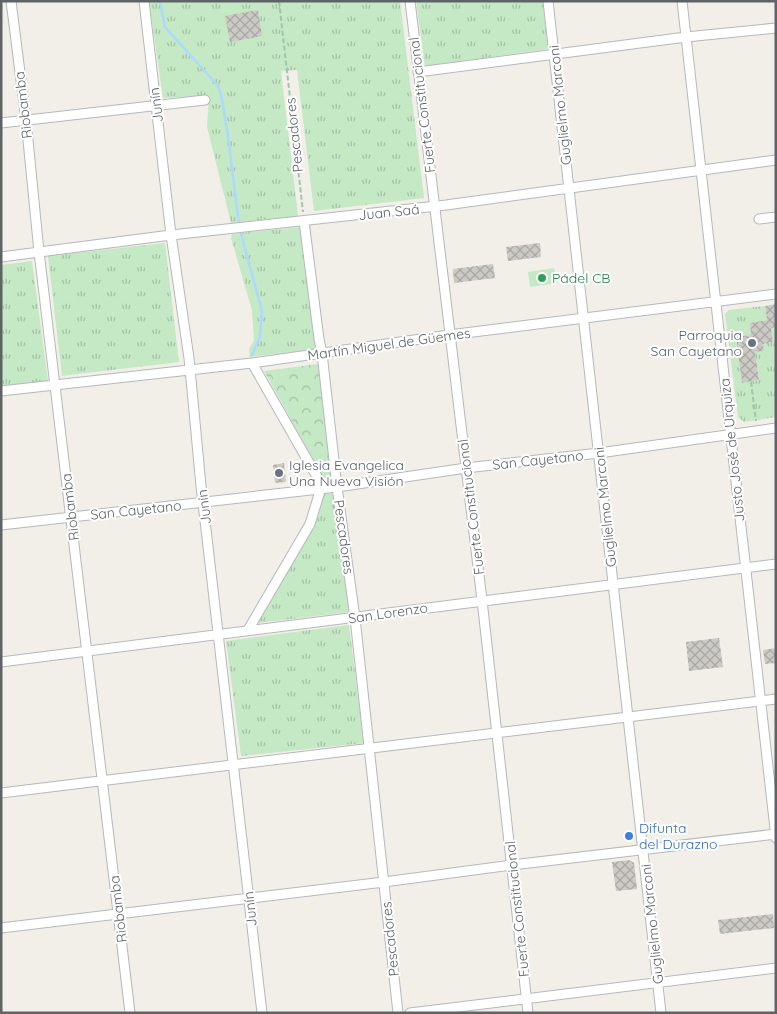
<svg xmlns="http://www.w3.org/2000/svg" width="777" height="1014" viewBox="0 0 777 1014" font-family="Quicksand,sans-serif">
  <style>
    .grass { fill: url(#grass-tufts) }
    .park { fill: url(#park-crowns) }
    .garden { fill: #c5e8c5 }
    .lines { fill: none; stroke-linecap: round; stroke-linejoin: round }
    .stream { stroke: #aadaff; stroke-width: 2.5 }
    .building { fill: url(#building-cross-hatch) }
    .minor-casing { stroke: #b5b8bc; stroke-width: 11 }
    .path { stroke: #9cc7a9; stroke-width: 2; stroke-dasharray: 5 2.5; stroke-linecap: butt }
    .minor { stroke: #fff; stroke-width: 9 }
    .leisure-dot { fill: #2e9e5b; stroke: #fff; stroke-width: 2 }
    .worship-dot { fill: #6b7280; stroke: #fff; stroke-width: 2 }
    .shop-dot { fill: #3f7fe0; stroke: #fff; stroke-width: 2 }
    .labels { text-anchor: middle; stroke-width: 4; stroke-linejoin: round; paint-order: stroke }
    .street-label { font-size: 14px; fill: #5f6368; stroke: #fff }
    .leisure-label { font-size: 14px; fill: #27864d; stroke: #fff; text-anchor: start }
    .worship-label { font-size: 14px; fill: #5b616d; stroke: #fff; text-anchor: end }
    .shop-label { font-size: 14px; fill: #366cbe; stroke: #fff; text-anchor: start }
  </style>
  <defs>
    <pattern id="grass-tufts" width="24" height="20" patternUnits="userSpaceOnUse" patternTransform="scale(1.25)"><rect width="24" height="20" fill="#c5e8c5"/><path d="M3 7l-1-3M5 7V3M7 7l1-3M15 17l-1-3M17 17v-4M19 17l1-3" fill="none" stroke="#a3c0a4"/></pattern>
    <pattern id="park-crowns" width="20" height="18" patternUnits="userSpaceOnUse" patternTransform="scale(1.25)"><rect width="20" height="18" fill="#c5e8c5"/><path d="M2 6a3 3 0 1 1 6 0M12 15a3 3 0 1 1 6 0" fill="none" stroke="#a3c0a4"/></pattern>
    <pattern id="building-cross-hatch" width="8" height="8" patternUnits="userSpaceOnUse" patternTransform="scale(1.25)"><rect width="8" height="8" fill="#cccac5"/><path d="M0 0l8 8M0 8l8-8" fill="none" stroke="#a9a8a4"/></pattern>
  </defs>
  <rect width="100%" height="100%" fill="#f1efe8"/>
  <!-- grass -->
  <path class="grass" d="M149,1H400L424,198L314,211L297,70L281,71L298,216L231,223L207,127L209,95L163,98Z
    M416,1H543L548,49L425,66Z
    M301,227L317,349L250,357L249,349L254,340L252,310L231,238L232,234Z
    M165,243L179,362L62,376L48,256Z
    M32,261L48,381L1,387V265Z
    M765,306L767,320L750,323L751,335L736,338L742,383L759,380L755,352L764,351L763,344L773,342L771,328L776,327V417L744,422L738,417L725,314L729,310Z
    M324,493L333,494L349,612L258,623L318,517Z
    M349,625L364,743L241,756L226,641Z"/>
  <!-- park -->
  <path class="park" d="M318,364L332,478L324,479L264,371Z"/>
  <!-- garden -->
  <path class="garden" d="M554,268L557,283L530,287L528,272Z"/>
  <g class="lines">
    <!-- stream -->
    <path class="stream" d="M160,1L165,27L218,86L221,95L227,129L239,224
      M240,230L262,311L260,337L252,355"/>
  </g>
  <!-- building -->
  <path class="building" d="M258,10L262,36L230,42L225,16Z
    M540,243L541,257L508,261L506,247Z
    M493,264L495,278L454,283L453,269Z
    M776,304V327L771,328L773,342L763,344L764,351L755,352L759,380L742,383L736,337L751,335L750,323L767,320L765,306Z
    M284,463L286,482L275,483L273,465Z
    M719,638L723,667L689,671L686,642Z
    M776,648V663L765,664L763,650Z
    M629,860L634,863L637,889L616,891L612,862Z
    M773,914L774,928L720,934L718,920Z"/>
  <g class="lines">
    <defs>
      <path id="minor" d="M11,1L26,120L39,252L130,1013
        M144,1L171,235L189,358L201,486L262,1013
        M410,1L482,600L528,1013
        M548,1L661,1013
        M682,1L776,838
        M418,72L686,37L776,28
        M1,123L205,100
        M759,219L776,217
        M304,221L319,339L322,353L337,487L355,618L398,1013
        M1,257L171,235L446,205L776,160
        M1,391L252,363L449,335L776,294
        M1,525L337,487L466,468L599,453L776,428
        M248,630L310,524L321,488L320,482L252,363
        M1,662L776,564
        M1,793L776,699
        M1,928L384,882L512,865L776,834
        M410,1013L776,968"/>
    </defs>
    <!-- minor casing -->
    <use href="#minor" class="minor-casing"/>
    <!-- path -->
    <path class="path" d="M279,1L303,212
      M751,382L756,421"/>
    <!-- minor -->
    <use href="#minor" class="minor"/>
  </g>
  <!-- markers -->
  <circle class="leisure-dot" cx="542" cy="278" r="5"/>
  <g class="worship-dot">
    <circle cx="752" cy="343" r="5"/>
    <circle cx="279" cy="473" r="5"/>
  </g>
  <circle class="shop-dot" cx="629" cy="836" r="5"/>
  <g class="labels">
    <!-- street labels -->
    <g class="street-label">
      <text transform="translate(23 105) rotate(-97)" y="5">Riobamba</text>
      <text transform="translate(156 105) rotate(-97)" y="5">Junín</text>
      <text transform="translate(422 105) rotate(-97)" y="5">Fuerte Constitucional</text>
      <text transform="translate(560 105) rotate(-96)" y="5">Guglielmo Marconi</text>
      <text transform="translate(294 135) rotate(-96)" y="5">Pescadores</text>
      <text transform="translate(389 212) rotate(-6)" y="5">Juan Saá</text>
      <text transform="translate(389 344) rotate(-8)" y="5">Martín Miguel de Güemes</text>
      <text transform="translate(732 450) rotate(-96)" y="5">Justo José de Urquiza</text>
      <text transform="translate(538 460) rotate(-6)" y="5">San Cayetano</text>
      <text transform="translate(70 507) rotate(-97)" y="5">Riobamba</text>
      <text transform="translate(204 507) rotate(-97)" y="5">Junín</text>
      <text transform="translate(471 507) rotate(-97)" y="5">Fuerte Constitucional</text>
      <text transform="translate(605 507) rotate(-96)" y="5">Guglielmo Marconi</text>
      <text transform="translate(136 510) rotate(-6)" y="5">San Cayetano</text>
      <text transform="translate(344 537) rotate(82)" y="5">Pescadores</text>
      <text transform="translate(388 613) rotate(-8)" y="5">San Lorenzo</text>
      <text transform="translate(118 909) rotate(-97)" y="5">Riobamba</text>
      <text transform="translate(250 909) rotate(-96)" y="5">Junín</text>
      <text transform="translate(517 909) rotate(-96)" y="5">Fuerte Constitucional</text>
      <text transform="translate(652 924) rotate(-96)" y="5">Guglielmo Marconi</text>
      <text transform="translate(390 939) rotate(-96)" y="5">Pescadores</text>
    </g>
    <!-- leisure labels -->
    <g class="leisure-label">
      <text x="552" y="283">Pádel CB</text>
    </g>
    <!-- worship labels -->
    <g class="worship-label">
      <text x="742" y="340">Parroquia<tspan x="742" dy="16">San Cayetano</tspan></text>
      <text x="289" y="470" text-anchor="start">Iglesia Evangelica<tspan x="289" dy="16">Una Nueva Visión</tspan></text>
    </g>
    <!-- shop labels -->
    <g class="shop-label">
      <text x="639" y="833">Difunta<tspan x="639" dy="16">del Durazno</tspan></text>
    </g>
  </g>
  <!-- border -->
  <rect width="777" height="1014" fill="none" stroke="#5f6368" stroke-width="5"/>
</svg>
